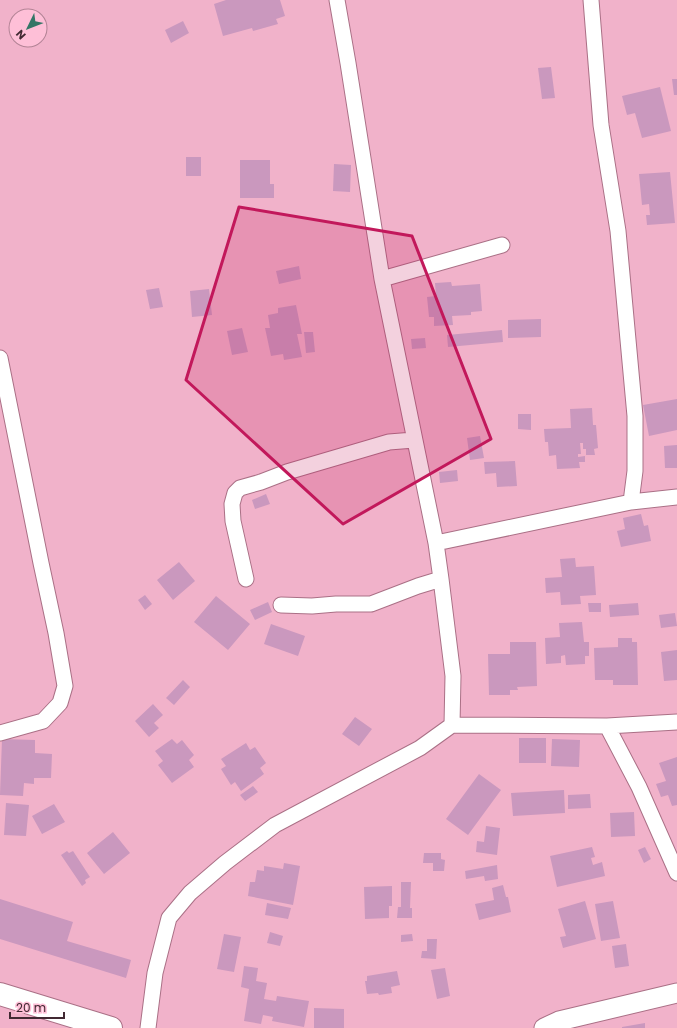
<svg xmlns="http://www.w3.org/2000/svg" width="677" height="1028" viewBox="0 0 677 1028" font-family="Poppins,sans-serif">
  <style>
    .building { fill: #ca98be }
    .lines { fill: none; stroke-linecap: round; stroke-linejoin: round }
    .minor-casing { stroke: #aa7086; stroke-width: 17 }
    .tertiary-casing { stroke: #aa7086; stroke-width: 21 }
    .secondary-casing { stroke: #aa7086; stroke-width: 24 }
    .minor { stroke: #fff; stroke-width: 15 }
    .tertiary { stroke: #fff; stroke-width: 19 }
    .secondary { stroke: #fff; stroke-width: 22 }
    .marked { fill: #c2185b; fill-opacity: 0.2; stroke: #c2185b; stroke-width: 3; stroke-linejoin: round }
  </style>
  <rect width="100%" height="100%" fill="#f1b2ca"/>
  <!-- building -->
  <path class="building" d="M226,0H280L285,16L276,19L278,24L253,31L252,28L223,36L214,4Z
    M183,21L189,33L171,43L165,30Z
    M551,67L555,98L542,99L538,68Z
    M672,79H677V95H674Z
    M660,87L671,131L642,138L635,113L627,115L622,96Z
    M186,157H201V176H186Z
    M240,160H270V184H274V198H240Z
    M334,164L351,165L350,192L333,191Z
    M670,172L675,223L647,225L646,215H650L649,204L642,205L639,174Z
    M299,266L301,279L279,284L276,271Z
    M451,282L452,286L480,284L482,311L471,312V315L452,316L453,325L434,326V317H429L427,297L436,296L435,283Z
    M159,288L163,307L150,309L146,290Z
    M209,289L212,315L192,317L190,291Z
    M296,305L302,334H297L302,357L284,360L283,354L271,356L265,328H270L268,315L278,313V308Z
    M541,319V337L508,338V320Z
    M242,328L248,352L232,355L227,331Z
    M502,330L503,342L448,347L447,335Z
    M304,332H313L315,352L306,353Z
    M425,338L426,348L412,349L411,339Z
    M677,399V430L649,436L643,405Z
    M592,408L593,425H596L598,448L594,449L595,455H586V449H583V443H580L581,454H578V457L585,456V462H579L580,468L557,469L556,455L549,456L548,442H545L544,429L571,428L570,409Z
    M518,414H531V430L518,429Z
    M480,436L484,458L470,460L467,438Z
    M677,445V468H665L664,446Z
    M515,461L517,486L497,487L496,473L485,474L484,462Z
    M457,470L458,481L440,483L439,472Z
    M266,494L270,504L255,509L252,500Z
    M641,514L644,526L648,525L651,541L621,547L617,531L625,529L623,518Z
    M575,558L576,567L594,566L596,595L580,596L581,604L561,605L560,592L546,593L545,578L562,577L560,559Z
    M179,562L195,581L173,600L157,580Z
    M145,595L152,604L145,610L138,600Z
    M216,596L250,624L228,650L194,622Z
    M268,602L272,612L255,620L250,610Z
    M588,603H601V612H589Z
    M638,603L639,615L610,617L609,605Z
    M675,613L677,626L661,628L659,615Z
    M582,622L584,642H589V656H585V664L566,665L565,655L561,656V663L546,664L545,638L560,637L559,623Z
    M271,624L305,636L298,656L264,644Z
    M618,638H632V642H637L638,685H613V680H595L594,648L618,647Z
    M510,642H536L537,686L517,687L518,690H510V695H489L488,654H510Z
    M677,650V680L664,681L661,652Z
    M183,680L190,687L174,705L166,698Z
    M153,704L163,715L154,723L159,728L149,737L135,721Z
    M355,717L372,729L359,746L342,734Z
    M519,738H546V763H519Z
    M2,739L35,740V753L52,754L51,778H34V784L24,783L23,796L0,795Z
    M172,739L177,744L182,740L194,755L189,760L194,767L172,783L158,765L163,761L155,751Z
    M552,739L580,740L579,767L551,766Z
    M246,743L250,750L255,747L266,763L260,768L264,774L241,791L235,782L231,785L221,769L226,766L221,759Z
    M677,757V805L672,806L668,795L661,797L656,784L666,781L659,763Z
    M479,774L501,790L468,835L446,819Z
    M253,786L258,792L245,801L240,795Z
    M564,790L565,813L513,816L511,793Z
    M590,794L591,808L568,809V795Z
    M6,803L29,805L26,836L4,835Z
    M54,804L65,822L42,834L32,816Z
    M634,812L635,836L611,837L610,813Z
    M486,826L500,828L497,855L476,852L477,841L484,842Z
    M113,832L130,853L104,874L87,853Z
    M592,847L595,857L591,858L593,865L602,862L605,876L557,887L550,856Z
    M645,847L651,859L644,863L638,850Z
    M67,851L69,853L73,851L90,877L85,880L86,883L82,886L61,855Z
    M424,853H441V859L445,860L444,871H433V863H423Z
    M284,863L300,866L293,905L248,896L250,882H255L257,870L264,871V866L283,869Z
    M497,865L498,879L485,881L484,876L466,879L465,871Z
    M401,882H411L410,908H412V918H397L398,907H401Z
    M503,885L506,897H508L511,912L479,920L475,904L494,900L492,888Z
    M392,886V906H389V918L365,919L364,887Z
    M0,899L73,922L67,941L131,960L126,978L0,939Z
    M585,901L596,939L563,948L560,937L566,936L558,909Z
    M613,901L620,938L601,941L595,904Z
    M267,903L291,908L288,919L265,915Z
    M270,932L283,936L280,946L267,943Z
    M224,934L241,937L234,972L217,969Z
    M412,934L413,941L401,942V935Z
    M427,939H437L436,959L421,958L422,951H427Z
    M626,944L629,966L615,968L612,946Z
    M244,966L258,968L256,981L267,983L264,999L276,1001L277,996L309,1001L304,1027L272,1021L273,1017L263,1015L261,1024L244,1021L249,989L241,987Z
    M445,968L450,996L437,999L431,970Z
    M397,971L400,985L391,987L392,993L379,995L378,993L367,994L365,981H367V976Z
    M314,1008L344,1009V1028H314Z
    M645,1023V1028H622V1027Z"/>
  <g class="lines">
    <defs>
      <path id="minor" d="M591,0L601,125L618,231L635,416V471L631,502
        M382,279L502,245
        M0,358L41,563L56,633L65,686L60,703L43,721L0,733
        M436,543L631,502L677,497
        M246,579L233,521L232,504L235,493L240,488L261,482L287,472L389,442L414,440
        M281,605L312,606L336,604H371L418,586L441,579
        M452,725L607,726L677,722
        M607,726L639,787L677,873
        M148,1028L155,973L169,918L190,893L225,863L275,825L420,748L452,725L453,676L441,579L436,543L382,279L348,63L337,0"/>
      <path id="tertiary" d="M544,1028L559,1021L677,993"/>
      <path id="secondary" d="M0,994L111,1028"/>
    </defs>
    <!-- minor casing -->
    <use href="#minor" class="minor-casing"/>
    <!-- tertiary casing -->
    <use href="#tertiary" class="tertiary-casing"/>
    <!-- secondary casing -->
    <use href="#secondary" class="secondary-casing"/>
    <!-- minor -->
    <use href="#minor" class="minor"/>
    <!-- tertiary -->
    <use href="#tertiary" class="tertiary"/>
    <!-- secondary -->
    <use href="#secondary" class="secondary"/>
  </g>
  <!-- marked area -->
  <path class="marked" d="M239,207L412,236L491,439L343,524L186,380Z"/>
  <!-- north arrow -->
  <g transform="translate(28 28) rotate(227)"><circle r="19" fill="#febfd7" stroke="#b28395"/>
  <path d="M0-3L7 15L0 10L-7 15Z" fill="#347666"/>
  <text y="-6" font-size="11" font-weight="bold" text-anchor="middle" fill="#412932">N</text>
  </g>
  <!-- scale -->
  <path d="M10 1012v6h54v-6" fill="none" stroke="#412932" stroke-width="2"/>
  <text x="16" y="1012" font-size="12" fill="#412932" stroke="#febfd7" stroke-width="3" paint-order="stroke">20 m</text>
</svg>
